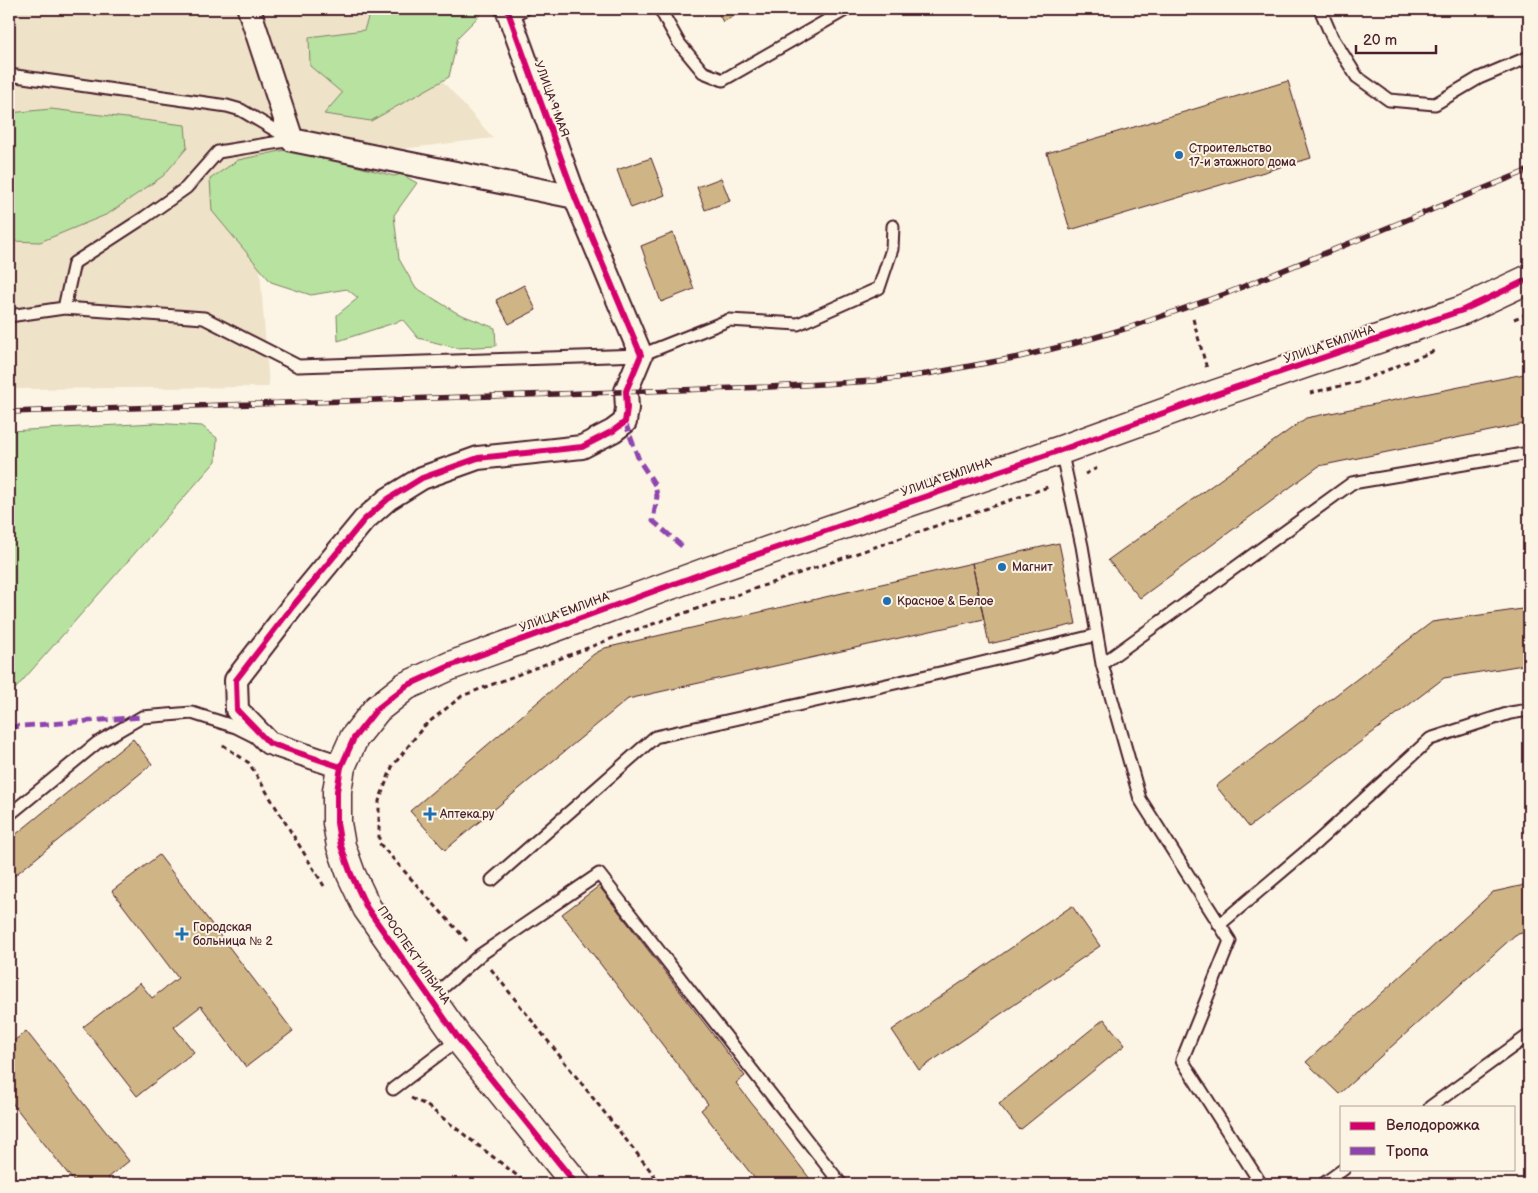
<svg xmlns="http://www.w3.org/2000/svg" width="1538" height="1193" viewBox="0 0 1538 1193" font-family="'Balsamiq Sans',sans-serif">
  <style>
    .built { fill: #eee2c8 }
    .green { fill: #b7e29f; stroke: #808065 }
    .building { fill: #cfb586; stroke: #4a1f2b }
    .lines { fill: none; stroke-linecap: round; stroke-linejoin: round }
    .lane-casing { stroke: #4a1f2b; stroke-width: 15 }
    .street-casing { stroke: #4a1f2b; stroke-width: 26 }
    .secondary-casing { stroke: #4a1f2b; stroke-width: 31 }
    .path { stroke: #4a1f2b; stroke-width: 3; stroke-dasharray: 5 4; stroke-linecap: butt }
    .lane { stroke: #fcf5e5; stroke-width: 11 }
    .street { stroke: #fcf5e5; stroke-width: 22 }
    .secondary { stroke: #fcf5e5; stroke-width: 28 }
    .rail-casing { stroke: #4a1f2b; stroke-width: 5.5 }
    .rail { stroke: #fcf5e5; stroke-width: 4; stroke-dasharray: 11; stroke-linecap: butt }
    .quiet { stroke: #8e44ad; stroke-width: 5; stroke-dasharray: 10 5; stroke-linecap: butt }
    .cycleway-casing { stroke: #fcf5e5; stroke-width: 9 }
    .cycleway { stroke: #d6006c; stroke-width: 6 }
    .poi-dot { fill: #1f6fb2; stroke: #fcf5e5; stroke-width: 2 }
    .labels { text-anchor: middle; stroke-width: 4; stroke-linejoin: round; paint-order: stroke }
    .street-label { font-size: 12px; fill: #4a1f2b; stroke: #fcf5e5 }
    .poi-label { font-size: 12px; fill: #4a1f2b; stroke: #fcf5e5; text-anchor: start }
  </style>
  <rect width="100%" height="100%" fill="#fcf5e5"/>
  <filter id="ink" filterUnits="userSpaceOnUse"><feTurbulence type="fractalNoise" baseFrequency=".02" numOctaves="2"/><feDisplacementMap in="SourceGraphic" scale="10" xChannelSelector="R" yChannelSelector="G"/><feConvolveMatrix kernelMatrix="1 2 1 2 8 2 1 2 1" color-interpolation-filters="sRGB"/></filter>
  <g filter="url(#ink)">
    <!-- built -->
    <path class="built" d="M9,9H364L386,17L493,138L252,167L269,387L9,389Z"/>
    <!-- green -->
    <path class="green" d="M371,9H479L481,14L458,37L449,77L371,121L324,114L342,93L310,66L309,37L364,30Z
      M51,109L185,125L187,148L163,176L108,214L40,242L9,241V113Z
      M290,149L394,176L401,174L417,183L394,215L399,259L415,287L457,313L495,328L496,346L457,348L418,338L403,320L338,341L337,315L358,298L347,289L311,295L271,282L212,211L210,179L238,160Z
      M154,423L202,426L217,438L216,461L9,696V431Z"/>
    <!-- building -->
    <path class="building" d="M716,9H747L723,22Z
      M1288,81L1311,158L1070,230L1047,153Z
      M651,158L665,195L631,208L617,170Z
      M721,178L730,201L705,210L697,187Z
      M673,233L694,289L661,302L641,246Z
      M524,285L536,310L509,324L496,300Z
      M1529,373V423L1319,466L1140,598L1108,560L1306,418Z
      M1059,543L1076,624L989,644L972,563Z
      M972,563L984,619L628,699L445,850L410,811L594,654L605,648Z
      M1529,608V664L1444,678L1249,827L1216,786L1432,622Z
      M133,739L152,764L9,880V840Z
      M159,855L293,1031L246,1067L201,1006L174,1027L194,1052L137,1096L83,1027L140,983L152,998L178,978L112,891Z
      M1529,884V931L1515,935L1339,1094L1306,1062L1493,892Z
      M599,886L745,1076L736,1083L814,1184H759L701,1110L708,1104L562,914Z
      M1072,906L1100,946L919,1070L892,1030Z
      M1104,1019L1125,1045L1020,1130L999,1104Z
      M26,1031L129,1161L108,1178L113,1184H76L9,1099V1045Z"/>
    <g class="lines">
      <defs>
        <path id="lane" d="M660,9L679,43L703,72L723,80L847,9
          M1320,9L1332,37L1357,77L1389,100L1435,104L1479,78L1529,57
          M510,16L525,9
          M9,75L227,106L241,110L290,139
          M64,308L74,263L145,217L186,188L218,152L292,140
          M9,316L64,308L204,318L298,366L641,355L729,320L798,324L879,288L892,249L893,226
          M1061,450L1082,546L1102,664L1140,799L1230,941L1182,1060L1261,1184
          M1102,664L1352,483L1529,453
          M9,815L97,743L142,717L192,713L236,727L254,736
          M492,880L655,737L944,672L1097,635
          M1219,925L1317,842L1430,739L1510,713L1529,710
          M431,998L480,955L599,874L841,1184
          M393,1089L459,1039
          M1430,1107L1529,1035
          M1323,1184L1344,1169"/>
        <path id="street" d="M249,9L292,140L575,197
          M341,767L269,743L237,710L236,680L293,606L364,520L388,499L422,478L478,458L582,447L613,431L625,422L627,408L626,391L641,355L575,197L507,9"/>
        <path id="secondary" d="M576,1184L459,1039L367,908L351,874L341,846L337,823V791L341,767L354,738L377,709L406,686L450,666L709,571L1061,450L1216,394L1463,310L1529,279"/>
      </defs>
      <!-- lane casing -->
      <use href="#lane" class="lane-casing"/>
      <!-- street casing -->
      <use href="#street" class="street-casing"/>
      <!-- secondary casing -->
      <use href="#secondary" class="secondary-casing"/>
      <!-- path -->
      <path class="path" d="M1193,319L1207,369
        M1514,319L1529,313
        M1310,393L1358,382L1434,351
        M1085,474L1097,468
        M223,745L249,763L324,886
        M467,941L379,843V801L392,767L424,726L462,696L624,634L1051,486
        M491,969L661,1184
        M411,1098L426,1105L519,1177L526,1184"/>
      <!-- lane -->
      <use href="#lane" class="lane"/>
      <!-- street -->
      <use href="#street" class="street"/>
      <!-- secondary -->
      <use href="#secondary" class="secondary"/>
      <defs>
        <path id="rail" d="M9,412L769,387L874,381L927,374L1019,357L1072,344L1131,327L1225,294L1529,170"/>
      </defs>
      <!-- rail casing -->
      <use href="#rail" class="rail-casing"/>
      <!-- rail -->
      <use href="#rail" class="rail"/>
      <!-- quiet -->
      <path class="quiet" d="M625,422L639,460L655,485L657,496L653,521L684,548
        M9,727L142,717"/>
      <defs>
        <path id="cycleway" d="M341,767L269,743L237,710L236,680L293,606L364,520L388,499L422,478L478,458L582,447L613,431L625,422L627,408L626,391L641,355L575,197L507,9
          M576,1184L459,1039L367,908L351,874L341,846L337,823V791L341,767L354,738L377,709L406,686L450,666L709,571L1061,450L1216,394L1463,310L1529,279"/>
      </defs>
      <!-- cycleway casing -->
      <use href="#cycleway" class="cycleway-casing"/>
      <!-- cycleway -->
      <use href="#cycleway" class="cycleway"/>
    </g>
  </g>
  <!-- markers -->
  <g class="poi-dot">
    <circle cx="1179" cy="155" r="5"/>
    <circle cx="1002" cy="567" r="5"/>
    <circle cx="887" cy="601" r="5"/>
    <path d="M427.5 806.5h5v5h5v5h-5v5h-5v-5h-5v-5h5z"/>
    <path d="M179.5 926.5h5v5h5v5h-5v5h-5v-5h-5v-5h5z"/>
  </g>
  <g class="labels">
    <!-- street labels -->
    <g class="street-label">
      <text transform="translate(552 99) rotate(70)" y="4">УЛИЦА 9 МАЯ</text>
      <text transform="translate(1329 344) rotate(-19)" y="4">УЛИЦА ЕМЛИНА</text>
      <text transform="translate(946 477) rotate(-19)" y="4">УЛИЦА ЕМЛИНА</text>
      <text transform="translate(564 612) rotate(-20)" y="4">УЛИЦА ЕМЛИНА</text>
      <text transform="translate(414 955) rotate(55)" y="4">ПРОСПЕКТ ИЛЬИЧА</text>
    </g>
    <!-- poi labels -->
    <g class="poi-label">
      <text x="1189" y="152">Строительство<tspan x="1189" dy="14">17-и этажного дома</tspan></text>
      <text x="1012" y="571">Магнит</text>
      <text x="897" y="605">Красное &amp; Белое</text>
      <text x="440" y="818">Аптека.ру</text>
      <text x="193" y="931">Городская<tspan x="193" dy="14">больница № 2</tspan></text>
    </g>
  </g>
  <!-- margin -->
  <rect width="1538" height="1193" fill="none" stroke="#fcf5e5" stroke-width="30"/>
  <rect x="15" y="15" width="1508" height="1163" fill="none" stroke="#4a1f2b" stroke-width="2" filter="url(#ink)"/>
  <!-- legend -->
  <rect x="1340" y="1106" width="175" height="65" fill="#fcf5e5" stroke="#b59f9b"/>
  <rect x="1350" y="1122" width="25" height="8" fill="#d6006c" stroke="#b59f9b"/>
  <text x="1386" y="1130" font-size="15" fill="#4a1f2b">Велодорожка</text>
  <rect x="1350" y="1147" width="25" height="8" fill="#8e44ad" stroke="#b59f9b"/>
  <text x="1386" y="1156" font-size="15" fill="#4a1f2b">Тропа</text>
  <!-- scale -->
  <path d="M1356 45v8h80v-8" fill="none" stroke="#4a1f2b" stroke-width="2.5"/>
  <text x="1363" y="45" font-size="15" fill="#4a1f2b" stroke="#fcf5e5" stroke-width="4" paint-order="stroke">20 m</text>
</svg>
